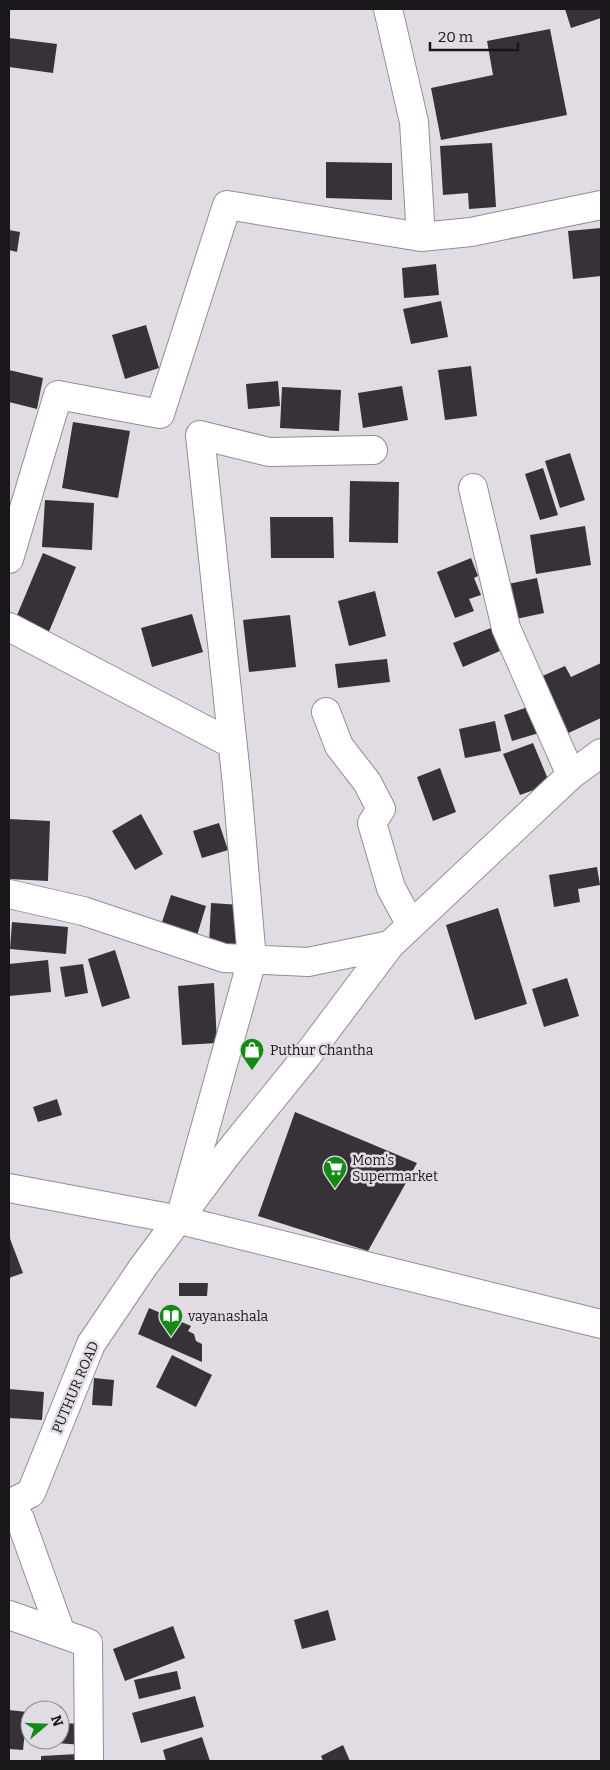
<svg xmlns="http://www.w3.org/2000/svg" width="610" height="1770" viewBox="0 0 610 1770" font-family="Bitter,serif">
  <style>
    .building { fill: #363238 }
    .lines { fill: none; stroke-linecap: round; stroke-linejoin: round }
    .minor-casing { stroke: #928d94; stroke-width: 30 }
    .tertiary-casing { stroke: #928d94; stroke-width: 30 }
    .secondary-casing { stroke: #928d94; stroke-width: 30 }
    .minor { stroke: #fff; stroke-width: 28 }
    .tertiary { stroke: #fff; stroke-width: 28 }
    .secondary { stroke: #fff; stroke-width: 28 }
    .labels { text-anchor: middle; stroke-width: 5; stroke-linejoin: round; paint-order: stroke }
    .poi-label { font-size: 14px; fill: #19171a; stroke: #e1dce4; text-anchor: start }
    .street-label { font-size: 14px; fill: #19171a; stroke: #e1dce4 }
  </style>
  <rect width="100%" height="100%" fill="#e1dce4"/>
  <!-- building -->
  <path class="building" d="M565,9H601V18L571,28Z
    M550,29L567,115L441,140L431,88L493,75L487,41Z
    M9,38L57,44L53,73L9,67Z
    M492,143L496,207L469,209L468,193L443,195L440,146Z
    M326,162L392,163V200L326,198Z
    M601,228V276L573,279L568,231Z
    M9,230L20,232L17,252L9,250Z
    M436,264L439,295L404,298L402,268Z
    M441,301L448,337L411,344L403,309Z
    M146,325L159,368L125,379L112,335Z
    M471,366L477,416L445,420L438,370Z
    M9,370L43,378L37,409L9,402Z
    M278,381L280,406L248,409L246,384Z
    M402,386L408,420L363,428L358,393Z
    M282,387L341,390L339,431L280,428Z
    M73,422L130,431L118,498L62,488Z
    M570,453L585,500L560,508L545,461Z
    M543,468L558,515L540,520L525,474Z
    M350,481L399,482L398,543L349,542Z
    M45,500L94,503L92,550L42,547Z
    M270,517H333L334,558H271Z
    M585,526L591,565L536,574L530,535Z
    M43,553L76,567L48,634L15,620Z
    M471,558L478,576L474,578L481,595L469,599L474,611L455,618L437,572Z
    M537,578L544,613L516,619L508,584Z
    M375,591L386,636L349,646L338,601Z
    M192,614L203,652L152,667L141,628Z
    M290,615L296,667L249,672L243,620Z
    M491,628L500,651L463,667L453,643Z
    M387,659L390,682L338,688L335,664Z
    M601,663V718L564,735L538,678L565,666L571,677Z
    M531,706L539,733L512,741L504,715Z
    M495,721L501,751L465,758L459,729Z
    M533,743L550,784L520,795L503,754Z
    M440,768L456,812L433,821L417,777Z
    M141,814L163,854L135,870L112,831Z
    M9,819L50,821L48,881L9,879Z
    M219,823L228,850L202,858L193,831Z
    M597,867L600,885L578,889L580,902L554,907L549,875Z
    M171,895L206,906L195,942L159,931Z
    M211,903L241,905L239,947L209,945Z
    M498,908L527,1004L475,1020L446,925Z
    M12,922L68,927L66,954L10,949Z
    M115,950L130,998L102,1007L88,959Z
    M48,960L51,992L9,996V964Z
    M83,964L88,993L65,997L60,967Z
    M567,978L579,1016L544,1027L532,989Z
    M214,983L217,1043L182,1045L178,986Z
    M57,1099L62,1115L38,1122L33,1107Z
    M295,1112L417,1163L368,1251L258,1216Z
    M9,1236L23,1273L9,1278Z
    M179,1283H208L207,1296H179Z
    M149,1308L191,1326L188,1331L194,1334L196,1341L202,1344V1362L138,1334Z
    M172,1355L212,1375L196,1407L156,1387Z
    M94,1378L114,1380L112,1406L92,1405Z
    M9,1389L44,1392L42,1420L9,1418Z
    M328,1610L336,1640L302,1649L294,1620Z
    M173,1626L185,1658L125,1681L113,1649Z
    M177,1671L181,1689L139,1699L134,1680Z
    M195,1696L204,1727L141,1743L132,1713Z
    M9,1710L27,1712L23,1750L9,1749Z
    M60,1723L83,1724V1745L42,1742V1740H60Z
    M202,1737L210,1761H166L163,1750Z
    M343,1745L350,1761H323L321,1756Z
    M78,1754V1761H41V1756Z"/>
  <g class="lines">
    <defs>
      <path id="minor" d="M388,9L414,122L421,237L471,232L601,205
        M473,488L506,628L571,775
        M9,559L58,395L160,414L227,205L421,237
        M9,627L232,744
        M326,712L339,746L367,782L381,809L372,823L391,888L411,925
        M9,894L83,911L224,958L308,962L390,945
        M181,1215L252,960L237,785L200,435L269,452L373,450
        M20,1519L61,1633
        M9,1615L88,1643L89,1761"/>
      <path id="tertiary" d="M9,1504L31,1493L91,1344L143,1267L228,1153L306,1057L390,945L571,775L601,753"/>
      <path id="secondary" d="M9,1188L180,1220L601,1324"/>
    </defs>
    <!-- minor casing -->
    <use href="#minor" class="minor-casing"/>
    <!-- tertiary casing -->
    <use href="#tertiary" class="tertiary-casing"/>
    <!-- secondary casing -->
    <use href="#secondary" class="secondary-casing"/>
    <!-- minor -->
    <use href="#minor" class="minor"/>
    <!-- tertiary -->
    <use href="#tertiary" class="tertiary"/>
    <!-- secondary -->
    <use href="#secondary" class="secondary"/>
  </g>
  <!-- icons -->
  <defs>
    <symbol id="shop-pin" viewBox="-11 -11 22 30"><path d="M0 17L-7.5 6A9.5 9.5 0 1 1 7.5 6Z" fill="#128b12" stroke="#e1dce4"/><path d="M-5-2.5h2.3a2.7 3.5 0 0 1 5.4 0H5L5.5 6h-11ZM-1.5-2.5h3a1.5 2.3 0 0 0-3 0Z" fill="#fff"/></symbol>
    <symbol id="supermarket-pin" viewBox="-11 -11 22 30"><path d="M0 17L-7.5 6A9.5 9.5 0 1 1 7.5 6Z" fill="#128b12" stroke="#e1dce4"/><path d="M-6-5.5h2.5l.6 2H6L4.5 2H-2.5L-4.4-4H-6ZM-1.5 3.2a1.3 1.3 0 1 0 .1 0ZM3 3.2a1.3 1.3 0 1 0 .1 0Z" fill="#fff"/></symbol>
    <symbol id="library-pin" viewBox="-11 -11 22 30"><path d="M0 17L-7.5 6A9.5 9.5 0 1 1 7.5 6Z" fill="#128b12" stroke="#e1dce4"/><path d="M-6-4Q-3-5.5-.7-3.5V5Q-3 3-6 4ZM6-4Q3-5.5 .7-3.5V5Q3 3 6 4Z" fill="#fff"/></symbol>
  </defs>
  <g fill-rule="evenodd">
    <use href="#shop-pin" x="238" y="1036" width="28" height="38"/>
    <use href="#supermarket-pin" x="321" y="1154" width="28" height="38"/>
    <use href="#library-pin" x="157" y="1302" width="28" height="38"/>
  </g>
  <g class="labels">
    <!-- poi labels -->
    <g class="poi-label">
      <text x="270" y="1055">Puthur Chantha</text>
      <text x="352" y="1165">Mom's<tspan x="352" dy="16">Supermarket</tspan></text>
      <text x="188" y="1321">vayanashala</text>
    </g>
    <!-- street labels -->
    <g class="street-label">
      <text transform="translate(75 1387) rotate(-67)" y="5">PUTHUR ROAD</text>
    </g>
  </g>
  <!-- border -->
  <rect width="610" height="1770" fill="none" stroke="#19171a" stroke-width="20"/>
  <!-- north arrow -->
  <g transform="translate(45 1725) rotate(71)"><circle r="24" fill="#e1dce4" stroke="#918d93"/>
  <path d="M0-4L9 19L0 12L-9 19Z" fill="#128b12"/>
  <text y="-8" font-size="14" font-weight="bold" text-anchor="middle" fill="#19171a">N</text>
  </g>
  <!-- scale -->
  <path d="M430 42v8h88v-8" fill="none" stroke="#19171a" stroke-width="2.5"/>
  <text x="438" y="42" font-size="15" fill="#19171a" stroke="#e1dce4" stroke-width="4" paint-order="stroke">20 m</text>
</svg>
